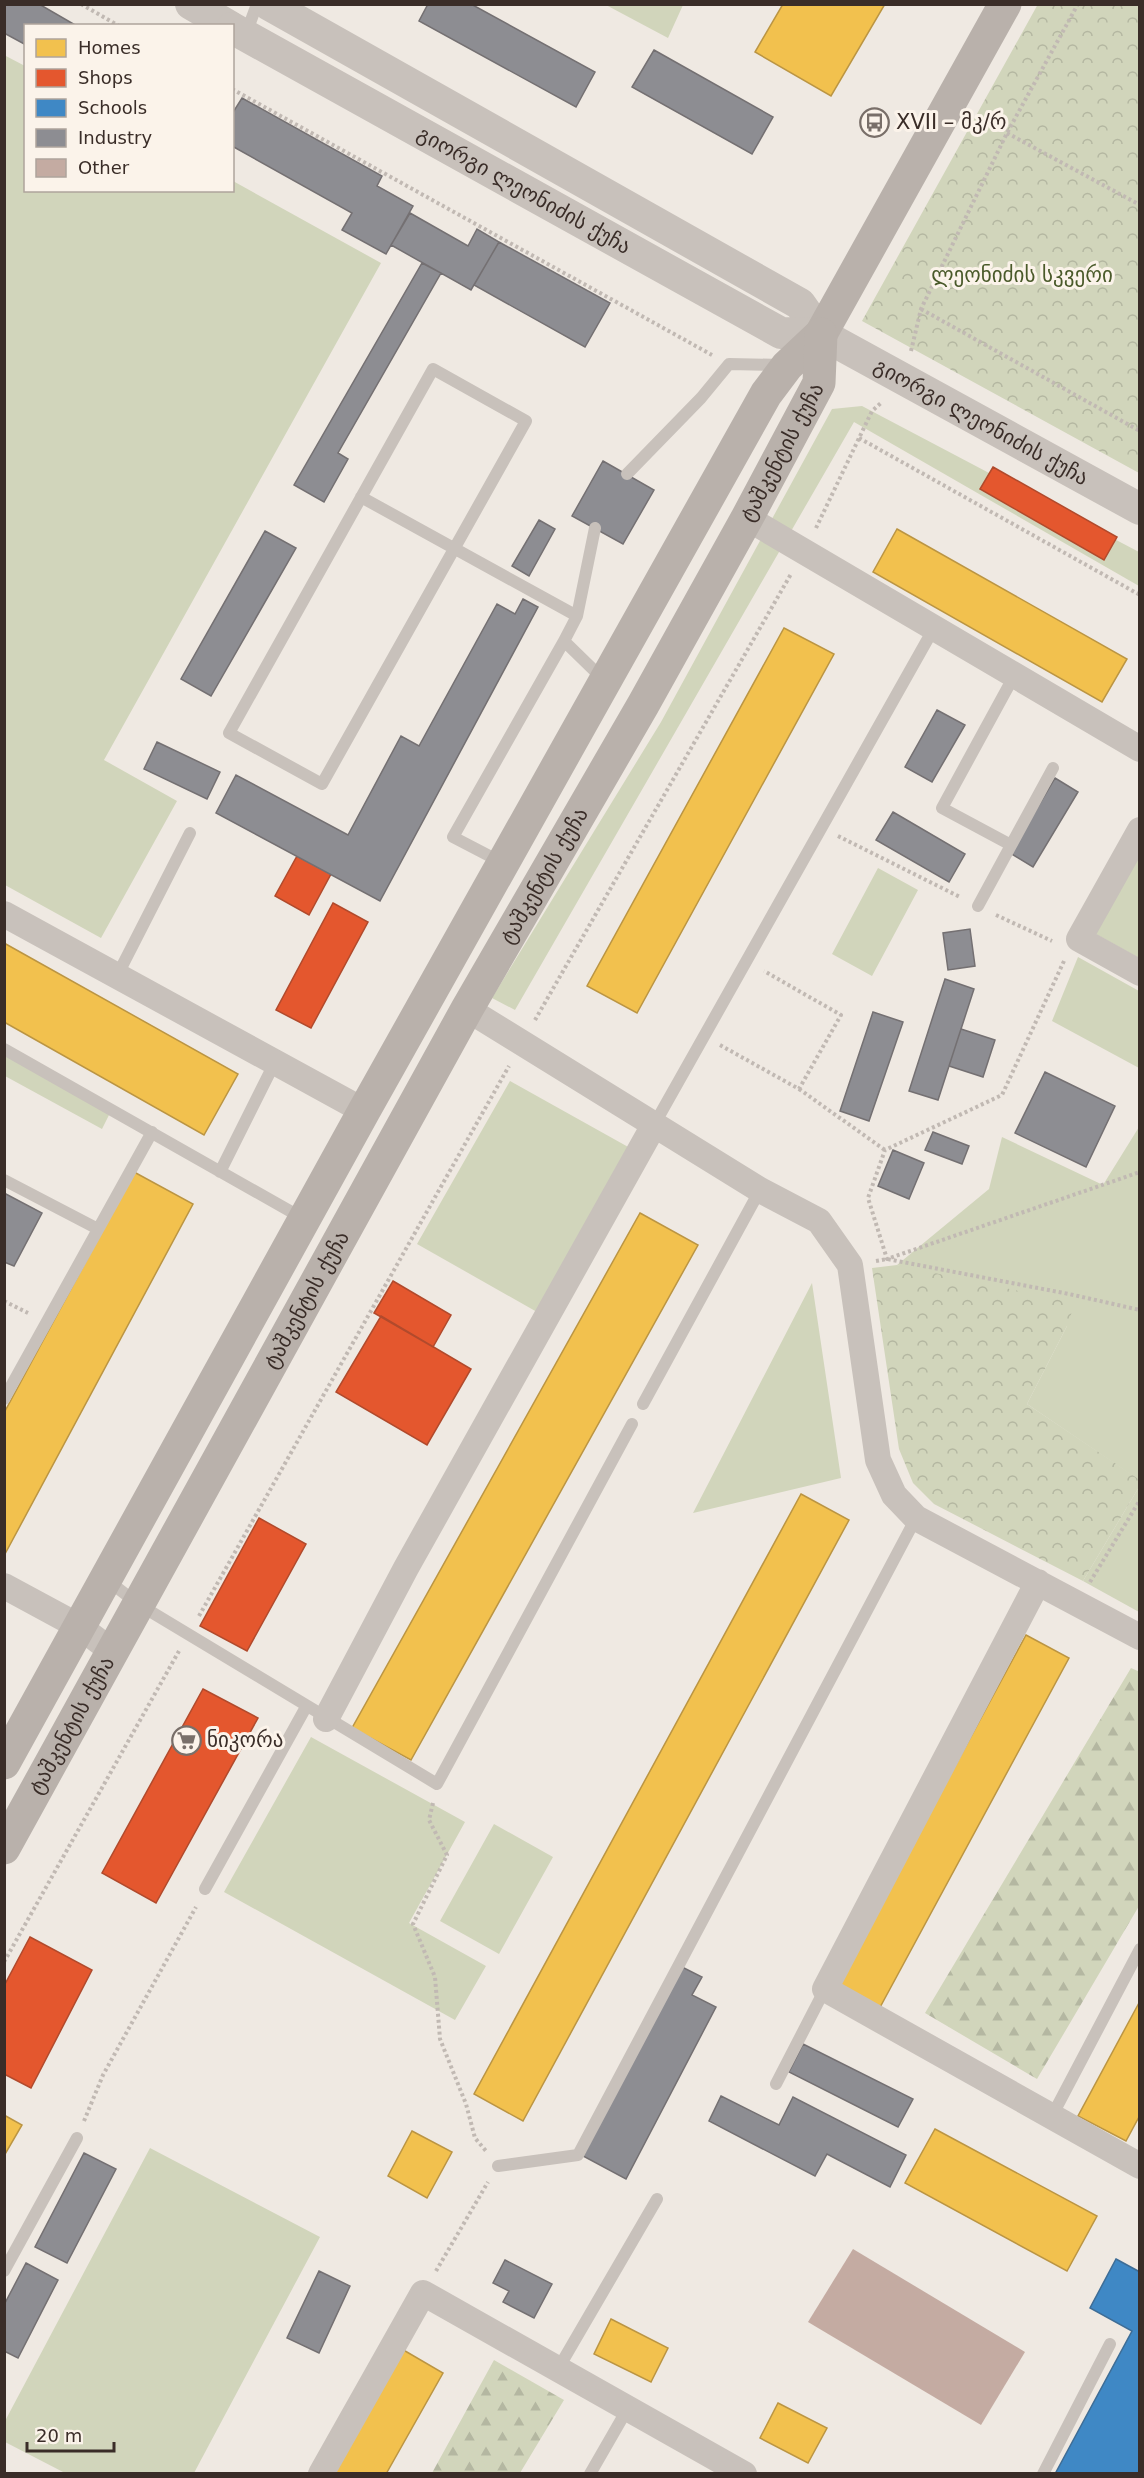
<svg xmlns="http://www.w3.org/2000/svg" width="1144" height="2478" viewBox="0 0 1144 2478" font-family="'DejaVu Sans','Noto Sans Georgian',sans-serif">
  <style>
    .grass { fill: #d1d5bb }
    .forest { fill: url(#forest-firs) }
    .park { fill: url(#park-crowns) }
    .homes { fill: #f2c14e; stroke: #bb9543; stroke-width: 1.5 }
    .shops { fill: #e4572e; stroke: #b14a2c; stroke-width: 1.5 }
    .schools { fill: #3f88c5; stroke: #3e6d96; stroke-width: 1.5 }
    .industry { fill: #8d8d92; stroke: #747072; stroke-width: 1.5 }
    .building { fill: #c4aba2 }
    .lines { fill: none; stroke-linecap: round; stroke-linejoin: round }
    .path { stroke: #c1b9b3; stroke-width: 4; stroke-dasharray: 3 3; stroke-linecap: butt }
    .service { stroke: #c8c1bb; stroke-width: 12 }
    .minor { stroke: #c8c1bb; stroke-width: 26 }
    .tertiary { stroke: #c8c1bb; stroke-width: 32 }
    .secondary { stroke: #b9b1ab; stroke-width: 33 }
    .labels { text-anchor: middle; stroke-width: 6; stroke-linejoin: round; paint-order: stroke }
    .poi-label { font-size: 21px; fill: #3a2d28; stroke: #fbf3ea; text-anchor: start }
    .street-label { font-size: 21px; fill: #3a2d28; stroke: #fbf3ea }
    .park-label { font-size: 21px; fill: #4a5a2a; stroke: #fbf3ea }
  </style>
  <defs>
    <pattern id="forest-firs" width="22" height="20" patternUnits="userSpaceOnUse" patternTransform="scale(1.5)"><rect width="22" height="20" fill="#d1d5bb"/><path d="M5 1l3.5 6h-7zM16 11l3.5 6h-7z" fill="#b4b7a1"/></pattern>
    <pattern id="park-crowns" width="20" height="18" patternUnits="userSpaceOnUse" patternTransform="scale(1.5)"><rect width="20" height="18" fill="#d1d5bb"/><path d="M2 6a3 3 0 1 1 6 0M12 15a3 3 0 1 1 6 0" fill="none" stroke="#b4b7a1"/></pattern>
  </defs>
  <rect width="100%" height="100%" fill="#efe9e2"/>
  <!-- grass -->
  <path class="grass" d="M606,5H683L668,38Z
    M4,55L25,66L26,190H232L233,181L381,263L104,760L177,801L101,938L5,885Z
    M862,406L1139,552V586L854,422L515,1010L492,998L661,722L832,409Z
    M1139,851V958L1094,933Z
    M878,868L918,890L872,976L832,954Z
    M1078,957L1139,991V1068L1052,1021Z
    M4,1055L110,1113L102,1129L5,1076Z
    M510,1081L630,1148L537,1312L417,1244Z
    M1139,1127V1480L1027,1404L1067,1326L897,1265L989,1189L1002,1137L1103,1185Z
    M812,1283L841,1478L693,1513Z
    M1139,1487V1612L1083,1581Z
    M311,1737L465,1822L409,1923L486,1966L455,2020L224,1892Z
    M494,1824L553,1857L499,1954L440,1921Z
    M150,2148L320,2237L194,2473H65L5,2442V2421Z"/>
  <!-- forest -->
  <path class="forest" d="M1131,1668L1140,1672L1139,1906L1037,2079L925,2013Z
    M494,2360L564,2400L520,2473H432Z"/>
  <!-- park -->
  <path class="park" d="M1038,4L1139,5V473L862,321Z
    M897,1265L1075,1303L1067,1326L1027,1404L1140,1480L1139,1487L1083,1581L934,1504L913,1483L899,1449L872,1268Z"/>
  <!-- homes -->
  <path class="homes" d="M783,4H885L831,96L755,52Z
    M897,529L1127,659L1102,702L873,572Z
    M784,628L834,654L637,1013L587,986Z
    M4,943L238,1074L204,1135L4,1022Z
    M134,1172L193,1204L5,1554L4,1413Z
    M640,1213L698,1245L411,1760L352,1728Z
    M801,1494L849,1520L523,2121L474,2094Z
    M1026,1635L1069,1658L878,2011L835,1987Z
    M1140,2001V2115L1126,2141L1078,2116Z
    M4,2115L22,2125L4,2156Z
    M935,2129L1097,2216L1067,2271L905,2183Z
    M412,2131L452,2152L427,2198L388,2176Z
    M611,2319L668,2348L651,2382L594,2354Z
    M400,2348L443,2373L386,2474H330Z
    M778,2403L827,2428L808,2463L760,2438Z"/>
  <!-- shops -->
  <path class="shops" d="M993,467L1117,537L1104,560L980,489Z
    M297,856L331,874L309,915L275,896Z
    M333,903L368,922L311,1028L276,1010Z
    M393,1281L451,1315L433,1347L374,1313Z
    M381,1316L471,1369L427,1445L336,1392Z
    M259,1518L306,1544L247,1651L200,1626Z
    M203,1689L258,1718L156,1903L102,1873Z
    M30,1937L92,1970L31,2088L4,2074V1986Z"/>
  <!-- schools -->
  <path class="schools" d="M1116,2259L1140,2272V2474H1055L1132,2331L1090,2308Z"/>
  <!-- industry -->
  <path class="industry" d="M4,4H39L77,26H26V45L4,33Z
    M428,4H471L595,72L576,107L419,21Z
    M654,50L773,117L752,154L632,87Z
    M242,98L382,176L377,186L413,206L386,254L342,230L352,213L232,146V114Z
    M410,213L468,246L477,229L499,242L471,290L391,245Z
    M499,242L610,303L585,347L474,285Z
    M422,263L441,273L338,453L348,459L324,502L294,485Z
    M603,461L654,490L623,544L572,516Z
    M539,520L555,529L529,576L512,566Z
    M265,531L296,548L211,696L181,679Z
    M523,599L538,607L380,901L216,813L236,775L348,835L401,736L419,746L497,604L515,614Z
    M937,710L965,725L932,782L905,767Z
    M157,742L220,772L207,799L144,769Z
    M1055,778L1078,792L1033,867L1010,853Z
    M893,812L965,854L949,882L876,840Z
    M970,929L975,966L948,970L943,933Z
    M945,979L974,989L938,1100L909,1091Z
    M873,1012L903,1022L869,1121L840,1111Z
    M961,1029L995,1040L983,1077L949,1066Z
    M1045,1072L1115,1106L1086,1167L1015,1133Z
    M933,1132L969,1146L962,1164L925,1150Z
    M893,1150L924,1163L909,1199L878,1186Z
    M4,1193L42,1213L14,1266L4,1262Z
    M682,1967L702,1977L692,1995L716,2007L626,2179L583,2156Z
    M803,2044L913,2099L898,2127L789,2072Z
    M721,2096L779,2125L793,2097L906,2155L890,2187L827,2154L815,2176L709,2121Z
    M84,2153L116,2169L67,2263L35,2247Z
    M505,2260L552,2284L534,2318L503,2302L509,2291L493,2283Z
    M26,2263L58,2280L18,2358L4,2351V2305Z
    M319,2271L350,2286L319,2353L287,2338Z"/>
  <!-- building -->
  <path class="building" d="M853,2249L1025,2352L981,2425L808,2322Z"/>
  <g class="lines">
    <!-- path -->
    <path class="path" d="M81,4L119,26
      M232,89L712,355
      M1007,133L1140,205
      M921,309L1140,431
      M911,351L921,309L1007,133L1078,4
      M859,438L1140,595
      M816,528L872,411L882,402
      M838,836L960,897
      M996,915L1052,941
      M1064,961L1002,1095L885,1150L868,1198L887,1259L1140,1172
      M535,1020L791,574
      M720,1045L799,1089L841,1015L764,971
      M799,1089L885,1150
      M876,1261L887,1259L1069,1294L1140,1310
      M4,1301L28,1313
      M1090,1582L1140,1500
      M199,1616L509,1066
      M433,1803L429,1820L447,1855L413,1924L435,1977L440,2039L466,2104L475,2138L486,2151
      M4,1962L179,1651
      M84,2121L103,2075L196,1907
      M436,2271L488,2182"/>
    <!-- service -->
    <path class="service" d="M246,34L257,4
      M433,369L526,421L322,784L229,733Z
      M627,474L701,398L729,364L782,365
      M361,497L577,616
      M564,641L577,616L595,528
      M1011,845L942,808L1014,676
      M501,862L453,837L564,641L605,681
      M978,906L1053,768
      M117,976L190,833
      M4,1049L304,1219
      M654,1125L934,628
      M220,1172L275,1062
      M4,1180L98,1229
      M4,1399L152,1132
      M643,1404L760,1190
      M106,1579L138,1604L437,1784L632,1424
      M205,1889L306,1707
      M776,2084L825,1989
      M1052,2116L1140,1949
      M498,2166L578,2155L916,1518
      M4,2271L77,2138
      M558,2369L657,2199
      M590,2474L628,2408
      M1043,2474L1110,2344"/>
    <!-- minor -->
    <path class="minor" d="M747,518L1140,749
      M1140,830L1079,939L1140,973
      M4,914L364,1111
      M467,1009L760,1190L819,1221L850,1265L878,1460L894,1495L916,1518L1140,1637
      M1038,1582L825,1989L1140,2166
      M4,1586L80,1627L113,1652
      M326,1719L406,1568L654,1125
      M321,2474L423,2293L744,2474"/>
    <!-- tertiary -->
    <g class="tertiary">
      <path d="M191,4L229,26"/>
      <path id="s1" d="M268,4L800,304L821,334L1140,509"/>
      <path id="s2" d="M232,28L781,333L821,334"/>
    </g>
    <!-- secondary -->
    <g class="secondary">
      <path d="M4,1763L364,1111L766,394L787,366L821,334L1005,4"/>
      <path id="s3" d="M4,1848L467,1009L643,705L747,518L819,383L821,334"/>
    </g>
  </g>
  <!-- icons -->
  <defs>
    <symbol id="bus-ring" viewBox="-11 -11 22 22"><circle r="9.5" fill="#fbf3ea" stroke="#796f69" stroke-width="1.5"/><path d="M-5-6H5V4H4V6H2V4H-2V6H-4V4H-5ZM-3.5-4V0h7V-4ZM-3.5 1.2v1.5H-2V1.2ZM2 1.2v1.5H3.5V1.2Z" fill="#796f69"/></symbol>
    <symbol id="supermarket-ring" viewBox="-11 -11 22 22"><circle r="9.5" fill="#fbf3ea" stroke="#796f69" stroke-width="1.5"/><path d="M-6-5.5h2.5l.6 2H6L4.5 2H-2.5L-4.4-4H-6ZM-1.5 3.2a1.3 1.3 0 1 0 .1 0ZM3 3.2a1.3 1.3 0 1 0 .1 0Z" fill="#796f69"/></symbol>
  </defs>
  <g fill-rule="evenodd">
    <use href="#bus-ring" x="858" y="106" width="33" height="33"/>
    <use href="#supermarket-ring" x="170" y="1724" width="33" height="33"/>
  </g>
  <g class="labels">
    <!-- poi labels -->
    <g class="poi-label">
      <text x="896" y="129">XVII – მკ/რ</text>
      <text x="207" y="1747">ნიკორა</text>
    </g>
    <!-- street labels -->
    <g class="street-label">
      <text dy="7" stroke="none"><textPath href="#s2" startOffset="334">გიორგი ლეონიძის ქუჩა</textPath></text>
      <text dy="7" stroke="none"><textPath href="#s1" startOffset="830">გიორგი ლეონიძის ქუჩა</textPath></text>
      <text dy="7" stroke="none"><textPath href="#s3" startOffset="1598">ტაშკენტის ქუჩა</textPath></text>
      <text dy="7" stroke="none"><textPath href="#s3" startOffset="1112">ტაშკენტის ქუჩა</textPath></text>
      <text dy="7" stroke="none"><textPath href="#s3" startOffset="626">ტაშკენტის ქუჩა</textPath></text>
      <text dy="7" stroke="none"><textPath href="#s3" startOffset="140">ტაშკენტის ქუჩა</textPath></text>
    </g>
    <!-- park labels -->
    <g class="park-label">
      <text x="1022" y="282">ლეონიძის სკვერი</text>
    </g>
  </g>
  <!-- border -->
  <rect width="1144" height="2478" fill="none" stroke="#3a2d28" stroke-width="12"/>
  <!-- legend -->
  <rect x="24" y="24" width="210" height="168" fill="#fbf3ea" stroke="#aea49c" stroke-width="1.5"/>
  <rect x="36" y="39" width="30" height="18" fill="#f2c14e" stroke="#aea49c" stroke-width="1.5"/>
  <text x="78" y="54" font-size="18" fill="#3a2d28">Homes</text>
  <rect x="36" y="69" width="30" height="18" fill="#e4572e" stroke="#aea49c" stroke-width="1.5"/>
  <text x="78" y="84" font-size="18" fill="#3a2d28">Shops</text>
  <rect x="36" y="99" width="30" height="18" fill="#3f88c5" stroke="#aea49c" stroke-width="1.5"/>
  <text x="78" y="114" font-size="18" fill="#3a2d28">Schools</text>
  <rect x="36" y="129" width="30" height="18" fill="#8d8d92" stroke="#aea49c" stroke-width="1.5"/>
  <text x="78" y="144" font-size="18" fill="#3a2d28">Industry</text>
  <rect x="36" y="159" width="30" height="18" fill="#c4aba2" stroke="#aea49c" stroke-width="1.5"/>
  <text x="78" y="174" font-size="18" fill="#3a2d28">Other</text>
  <!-- scale -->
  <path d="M27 2442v9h87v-9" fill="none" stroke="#3a2d28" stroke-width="3"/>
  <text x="36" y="2442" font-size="18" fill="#3a2d28" stroke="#fbf3ea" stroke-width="4.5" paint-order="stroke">20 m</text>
</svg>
